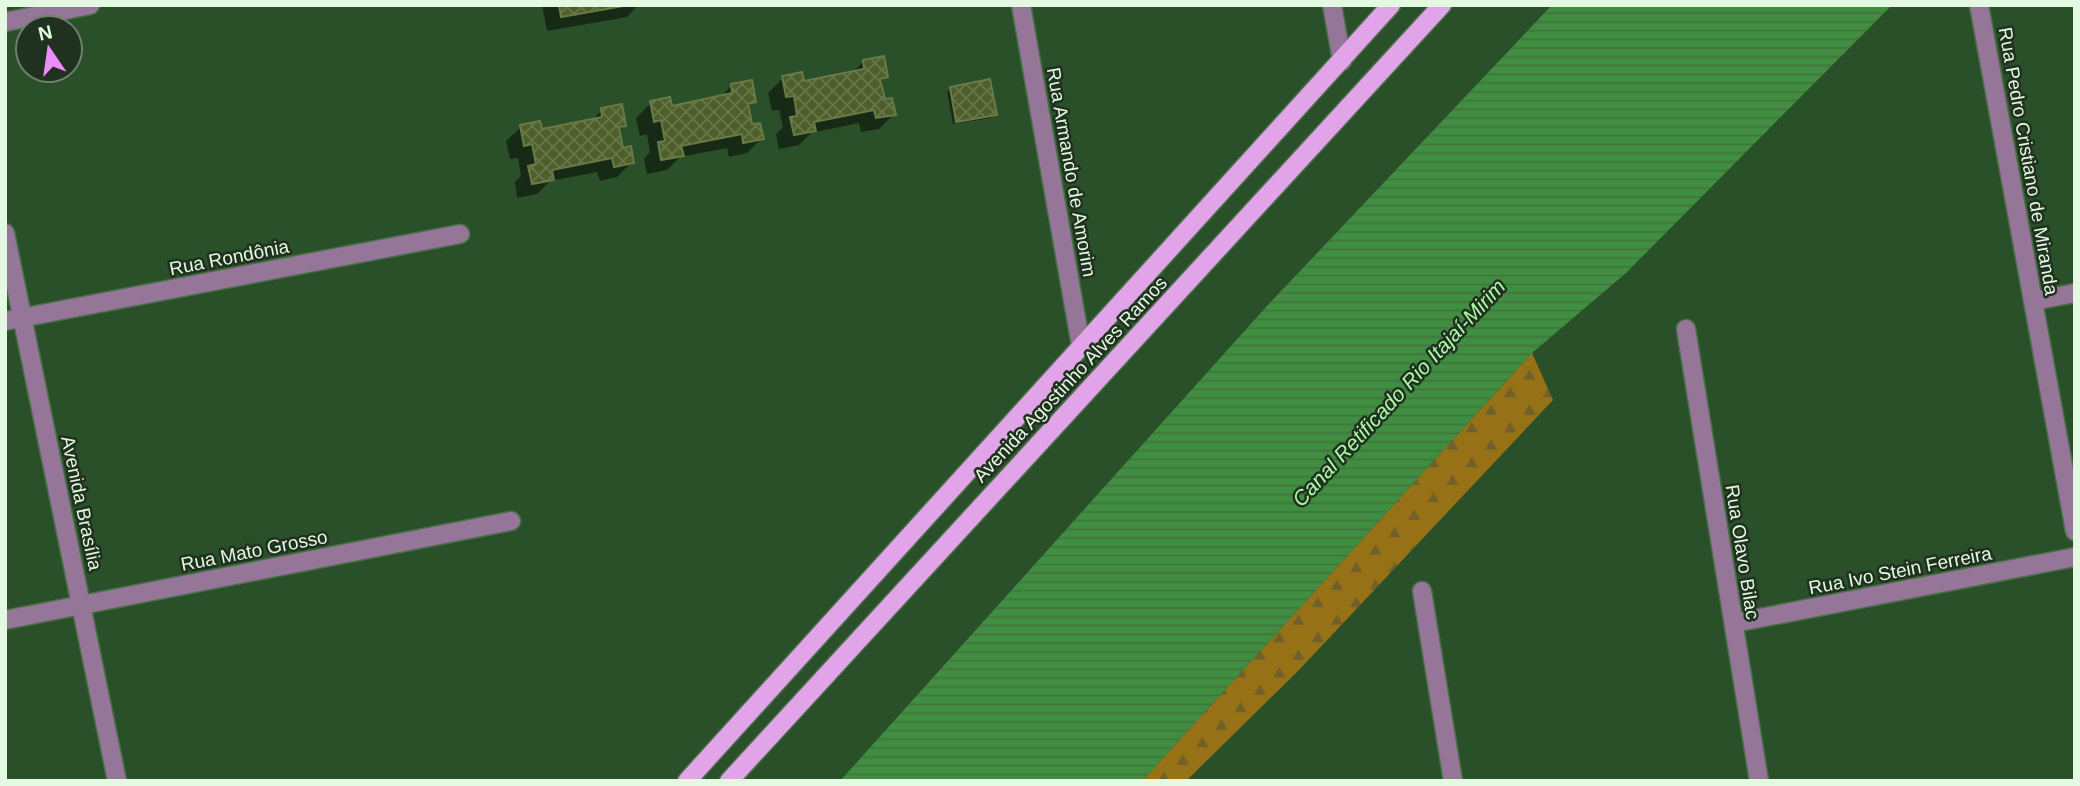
<svg xmlns="http://www.w3.org/2000/svg" width="2080" height="786" viewBox="0 0 2080 786" font-family="Helvetica,sans-serif">
  <style>
    .forest { fill: url(#forest-firs) }
    .water { fill: url(#water-rules) }
    .shadow { fill: #0007 }
    .building { fill: url(#building-cross-hatch); stroke: #6a7a47; stroke-width: 2 }
    .lines { fill: none; stroke-linecap: round; stroke-linejoin: round }
    .minor-casing { stroke: #4b6e4a; stroke-width: 21 }
    .major-casing { stroke: #4b6e4a; stroke-width: 21 }
    .minor { stroke: #957698; stroke-width: 18 }
    .major { stroke: #e2a4e9; stroke-width: 18 }
    .labels { text-anchor: middle; stroke-width: 5; stroke-linejoin: round; paint-order: stroke }
    .street-label { font-size: 19px; fill: #e4f9e2; stroke: #20311f }
    .water-label { font-size: 21px; font-style: italic; fill: #adfca9; stroke: #20311f }
  </style>
  <defs>
    <pattern id="forest-firs" width="22" height="20" patternUnits="userSpaceOnUse" patternTransform="scale(1.75)"><rect width="22" height="20" fill="#977116"/><path d="M5 1l3.5 6h-7zM16 11l3.5 6h-7z" fill="#72602b"/></pattern>
    <pattern id="water-rules" width="6" height="5" patternUnits="userSpaceOnUse" patternTransform="scale(1.75)"><rect width="6" height="5" fill="#408e40"/><path d="M0 2.5h6" fill="none" stroke="#427342"/></pattern>
    <pattern id="building-cross-hatch" width="8" height="8" patternUnits="userSpaceOnUse" patternTransform="scale(1.75)"><rect width="8" height="8" fill="#4f5f2c"/><path d="M0 0l8 8M0 8l8-8" fill="none" stroke="#68774a"/></pattern>
  </defs>
  <rect width="100%" height="100%" fill="#2a5029"/>
  <!-- forest -->
  <path class="forest" d="M1532,353L1553,400L1299,670L1186,781H1142Z"/>
  <!-- water -->
  <path class="water" d="M1552,5H1892L1626,273L1532,353L1142,781H840L1266,307Z"/>
  <!-- shadow -->
  <path class="shadow" d="M542,5H638L627,17L547,31Z
    M863,62L886,76L880,83L883,102L894,114L879,129L861,132L859,123L811,133L799,145L779,149L776,134L783,127L779,110L772,111L768,93L783,78L803,83L852,73Z
    M731,86L754,101L747,108L751,127L762,138L747,153L729,157L727,148L680,157L667,170L647,174L644,159L650,152L647,134L640,136L636,118L651,103L670,108L720,98Z
    M951,89L995,114L991,118L953,124L947,92Z
    M602,110L624,125L618,132L622,150L632,162L617,177L600,181L597,172L550,181L537,194L517,198L515,182L521,176L518,158L510,159L506,141L521,127L541,132L590,122Z"/>
  <!-- building -->
  <path class="building" d="M559,5H629L561,17Z
    M884,56L888,77L880,79L885,99L892,98L896,115L876,118L874,110L814,122L816,131L794,135L790,117L797,116L794,96L786,97L782,76L802,72L804,81L864,69L863,60Z
    M990,79L997,115L956,122L950,87Z
    M752,80L756,102L748,104L752,124L760,123L764,139L743,143L742,134L681,146L684,156L661,160L658,142L665,141L661,120L654,122L650,101L670,97L672,106L732,93L731,84Z
    M622,104L626,126L619,127L623,148L631,146L634,163L614,167L612,158L552,170L554,180L532,184L528,166L536,164L532,144L524,146L520,125L540,121L542,129L602,117L601,108Z"/>
  <g class="lines">
    <defs>
      <path id="minor" d="M1021,5L1081,346
        M1332,5L1342,61
        M1979,5L2075,531
        M5,22L90,5
        M5,233L117,781
        M2033,301L2075,293
        M5,321L460,234
        M1686,329L1759,781
        M1422,591L1453,781
        M5,620L511,521
        M1734,623L2075,557"/>
      <path id="major" d="M687,781L1391,5
        M729,781L1442,5"/>
    </defs>
    <!-- minor casing -->
    <use href="#minor" class="minor-casing"/>
    <!-- major casing -->
    <use href="#major" class="major-casing"/>
    <!-- minor -->
    <use href="#minor" class="minor"/>
    <!-- major -->
    <use href="#major" class="major"/>
  </g>
  <g class="labels">
    <!-- street labels -->
    <g class="street-label">
      <text transform="translate(2029 161) rotate(80)" y="7">Rua Pedro Cristiano de Miranda</text>
      <text transform="translate(1072 172) rotate(80)" y="7">Rua Armando de Amorim</text>
      <text transform="translate(229 257) rotate(-11)" y="7">Rua Rondônia</text>
      <text transform="translate(1070 379) rotate(-47)" y="7">Avenida Agostinho Alves Ramos</text>
      <text transform="translate(82 503) rotate(78)" y="7">Avenida Brasília</text>
      <text transform="translate(254 550) rotate(-11)" y="7">Rua Mato Grosso</text>
      <text transform="translate(1743 552) rotate(81)" y="7">Rua Olavo Bilac</text>
      <text transform="translate(1900 570) rotate(-11)" y="7">Rua Ivo Stein Ferreira</text>
    </g>
    <!-- water labels -->
    <g class="water-label">
      <text transform="translate(1399 393) rotate(-47)" y="7">Canal Retificado Rio Itajaí-Mirim</text>
    </g>
  </g>
  <!-- border -->
  <rect width="2080" height="786" fill="none" stroke="#e4f9e2" stroke-width="14"/>
  <!-- north arrow -->
  <g transform="translate(49 49) rotate(347)"><circle r="33" fill="#20311f" stroke="#6e816d" stroke-width="2"/>
  <path d="M0-5L12 26L0 18L-12 26Z" fill="#ee8cf9"/>
  <text y="-10" font-size="19" font-weight="bold" text-anchor="middle" fill="#e4f9e2">N</text>
  </g>
</svg>
